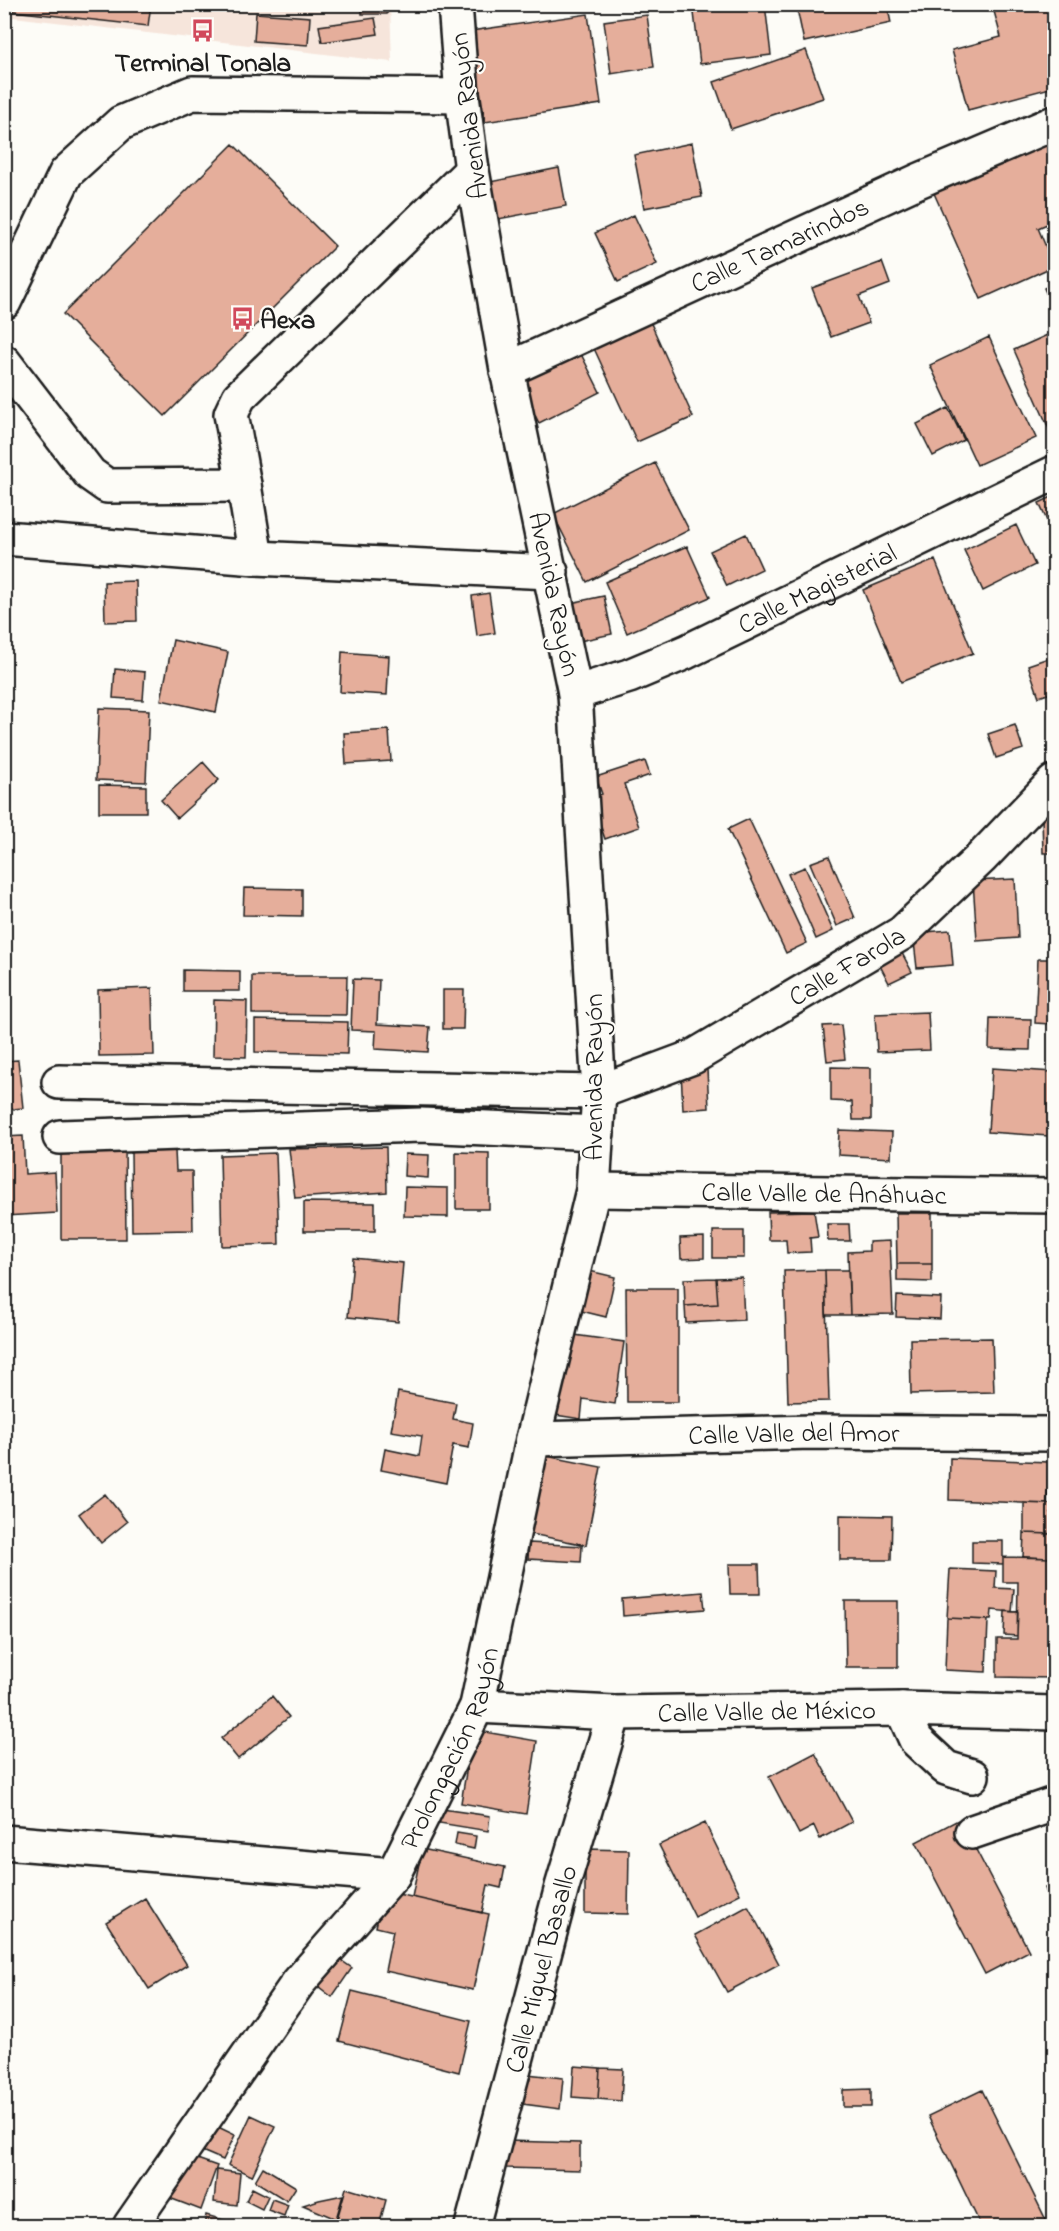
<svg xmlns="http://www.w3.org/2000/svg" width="1059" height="2231" viewBox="0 0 1059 2231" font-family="'Indie Flower',sans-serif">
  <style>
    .built { fill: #f6e5db }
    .building { fill: #e5ae9b; stroke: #1c1c1c; stroke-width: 1.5 }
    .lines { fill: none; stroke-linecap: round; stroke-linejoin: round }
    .minor-casing { stroke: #1c1c1c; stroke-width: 38 }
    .minor { stroke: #fdfcf7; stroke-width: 33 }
    .labels { text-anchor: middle; stroke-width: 4.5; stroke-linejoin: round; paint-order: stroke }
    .poi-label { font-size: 27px; font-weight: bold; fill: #1c1c1c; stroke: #fdfcf7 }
    .street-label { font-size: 27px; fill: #1c1c1c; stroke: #fdfcf7 }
  </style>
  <rect width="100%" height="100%" fill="#fdfcf7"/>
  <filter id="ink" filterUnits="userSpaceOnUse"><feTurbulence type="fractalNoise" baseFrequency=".0167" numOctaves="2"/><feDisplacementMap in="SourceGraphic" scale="12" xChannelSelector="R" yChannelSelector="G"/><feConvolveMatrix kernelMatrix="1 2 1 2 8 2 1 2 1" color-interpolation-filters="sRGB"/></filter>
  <g filter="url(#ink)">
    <!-- built -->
    <path class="built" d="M5,4L390,5L392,62L5,16Z"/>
    <!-- building -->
    <path class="building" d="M4,4H151L148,26L4,10Z
      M362,4H387V14H362Z
      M693,4H765L771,55L700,64Z
      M796,4H887L891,23L804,42Z
      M992,4H1054V87L968,110L952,50L1001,37Z
      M256,13L310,17L308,45L254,41Z
      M588,14L601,104L485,122L471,31Z
      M647,15L654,67L611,74L604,21Z
      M375,18L378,34L322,42L319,26Z
      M806,50L823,98L731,129L714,82Z
      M1047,141L1054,157V221L1038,228L1054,266L981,299L933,191Z
      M692,143L702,197L644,208L634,155Z
      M233,144L335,246L165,416L63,314Z
      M559,168L566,206L493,220L485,183Z
      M634,215L657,264L618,282L595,233Z
      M882,262L890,284L859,296L869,323L831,337L812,288Z
      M1054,283V311L1044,288Z
      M649,319L693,417L637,442L592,344Z
      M1054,332V429L1050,431L1014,350Z
      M989,337L1036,438L977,465L930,365Z
      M579,350L600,392L539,423L517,380Z
      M948,408L964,440L933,456L917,424Z
      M655,463L689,530L587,582L553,514Z
      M1054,496V536L1039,503Z
      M1016,525L1035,565L983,591L964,550Z
      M746,534L762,569L727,586L710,551Z
      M687,546L710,597L627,633L605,582Z
      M935,560L973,653L901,682L863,590Z
      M136,581L137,621L105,622L104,582Z
      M489,593L495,633L477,636L472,596Z
      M604,596L612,634L570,643L561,605Z
      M173,640L228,652L216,712L161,700Z
      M342,652L389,656L387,695L340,692Z
      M1054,656V692L1039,697L1028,665Z
      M115,669L145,672L143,700L113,698Z
      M99,708L149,710L146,782L96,780Z
      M1015,725L1023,749L996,758L988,734Z
      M389,730L391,761L346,764L344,733Z
      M645,761L650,775L624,784L639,827L605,839L591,798L602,794L596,777Z
      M203,762L219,780L177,818L161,800Z
      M99,785L146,786V812H99Z
      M1042,817H1054V853H1043Z
      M749,819L807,943L786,953L728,829Z
      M829,856L855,918L837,926L810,863Z
      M805,867L833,931L816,939L788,874Z
      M1015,879L1018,938L977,941L973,881Z
      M244,888L302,889V916L243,915Z
      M950,930L953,965L917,968L913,933Z
      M895,940L912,972L889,983L873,952Z
      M1038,959H1052L1050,1024L1035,1023Z
      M183,970L240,971V991H183Z
      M252,976H347L346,1015L252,1014Z
      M353,979L379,980L377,1024L430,1027L428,1052L375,1049L376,1031L351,1030Z
      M152,988L154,1055L99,1056L98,990Z
      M443,990H464L463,1029H443Z
      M214,1000L247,1001L246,1057L213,1056Z
      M928,1012L930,1050L877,1052L875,1014Z
      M990,1018L1031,1019L1030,1050L989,1049Z
      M255,1020L348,1022L347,1054L255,1052Z
      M841,1025L845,1059L827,1061L823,1026Z
      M18,1060L23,1108L4,1110V1061Z
      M831,1067L871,1068V1120H853L852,1102L831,1101Z
      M992,1068L1053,1072L1049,1136L988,1132Z
      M707,1069L709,1108L683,1110L681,1071Z
      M839,1130L892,1132L891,1158L838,1155Z
      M23,1136L25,1174L55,1172L57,1213L4,1216V1137Z
      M61,1145H125L126,1239H61Z
      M386,1147L387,1192L295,1198L289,1149Z
      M175,1151L176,1171H192L193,1230L132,1231L131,1152Z
      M456,1152L489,1153V1209H456Z
      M276,1153L279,1244L222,1246L220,1155Z
      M405,1154L429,1155L428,1178L404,1176Z
      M405,1187L448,1188V1217L404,1216Z
      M304,1202L375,1203V1231H304Z
      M814,1211L818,1237L810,1238L811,1252L787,1253L786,1240H769L768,1212Z
      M896,1213H932V1264H897Z
      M827,1224H849L850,1241H828Z
      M713,1231H744V1258H713Z
      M704,1237V1258L681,1259L680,1238Z
      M890,1241L893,1314L850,1315L848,1252L869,1251V1242Z
      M353,1258L403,1263L398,1322L348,1317Z
      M897,1264H932V1282L897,1281Z
      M581,1269L615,1277L606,1317L573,1309Z
      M825,1270L829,1401L788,1402L784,1271Z
      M825,1270H848L850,1315H826Z
      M742,1277L744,1320L686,1323L685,1306L718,1304L716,1278Z
      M716,1278L718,1304L685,1306L684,1279Z
      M626,1288H678V1402H627Z
      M897,1296L941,1298L940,1319L896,1317Z
      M560,1333L624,1342L615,1404L583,1399L581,1419L549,1414Z
      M992,1338L994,1392L911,1394L910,1339Z
      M398,1392L456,1403L453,1419L473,1423L469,1448L453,1445L446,1483L381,1470L385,1449L419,1456L422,1436L391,1431Z
      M546,1456L601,1467L586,1545L531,1534Z
      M950,1458L1049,1462L1047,1504L949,1500Z
      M105,1494L127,1522L101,1543L79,1514Z
      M1024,1503L1051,1504L1050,1534L1024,1533Z
      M840,1515L892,1516L891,1560H840Z
      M1024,1533L1051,1534V1558L1023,1557Z
      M972,1541H1003V1564L972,1563Z
      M529,1543L582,1546L581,1562L528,1559Z
      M1003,1557L1054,1558V1678L997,1677V1639H1017L1018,1582H1003Z
      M729,1564H759L760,1594H730Z
      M950,1569L996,1571L995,1588L1014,1589L1012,1612L992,1610L991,1620L947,1618Z
      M703,1592L705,1609L623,1616L622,1599Z
      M845,1601H898V1667H846Z
      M1005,1611L1018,1612L1017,1636L1004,1635Z
      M947,1618L988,1620L986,1672L945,1670Z
      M272,1696L289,1717L238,1759L221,1738Z
      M473,1730L537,1741L526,1814L461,1803Z
      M815,1753L852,1822L820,1839L814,1826L799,1834L769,1777Z
      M435,1808L490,1816L488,1831L433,1822Z
      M960,1819L1029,1951L985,1974L916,1842Z
      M705,1823L740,1894L695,1917L659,1845Z
      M457,1833L476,1836L474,1849L455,1845Z
      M422,1849L505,1867L501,1888L488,1885L482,1913L412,1897Z
      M585,1849L629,1850L628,1914L585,1913Z
      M1054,1885V1913L1045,1888Z
      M384,1891L489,1914L473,1990L385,1971L393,1931L376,1927Z
      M145,1898L187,1965L149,1989L106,1922Z
      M4,1906H7L6,1972H4Z
      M748,1906L779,1964L727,1992L695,1935Z
      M329,1952L352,1968L332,1997L310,1980Z
      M352,1991L471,2021L459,2072L339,2041Z
      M574,2066L600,2068L598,2099L572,2097Z
      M600,2068L623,2069L621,2101L598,2099Z
      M527,2074L563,2078L560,2109L523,2104Z
      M871,2089V2107H843V2090Z
      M982,2090L1049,2226H981L928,2116Z
      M251,2115L275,2126L252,2176L228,2165Z
      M214,2125L235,2135L223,2160L202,2151Z
      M506,2141L580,2143V2170L506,2168Z
      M183,2154L217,2166L201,2210L167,2197Z
      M263,2167L296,2187L287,2201L255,2181Z
      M217,2170L240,2173L237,2205L214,2202Z
      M252,2188L268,2196L262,2209L246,2201Z
      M346,2188L386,2200L379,2226H335Z
      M343,2195L336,2219L303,2205L319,2200Z
      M272,2199L288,2205L284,2216L268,2210Z
      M206,2215L227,2221L225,2226H204Z"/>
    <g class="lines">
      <defs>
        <g id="minor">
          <path d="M4,302L66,173L121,123L192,93L462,96"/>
          <path d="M4,362L90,474L107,486L244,485L231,414L239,397L472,170"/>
          <path id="s1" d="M507,370L918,181L1054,123"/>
          <path d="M244,485L256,558"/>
          <path d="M4,538L256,558L551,572"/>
          <path id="s2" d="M575,693L629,676L686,652L1054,473"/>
          <path id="s3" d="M59,1082L599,1092L693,1057L902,933L981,858L1054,782"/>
          <path d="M60,1137L421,1125L597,1133"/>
          <path id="s4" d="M593,1190L1054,1196"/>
          <path id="s5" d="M533,1439L812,1432L1054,1434"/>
          <path id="s6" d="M477,1706L614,1713L902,1709L1054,1713"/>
          <path d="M902,1709L916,1740L946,1768L972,1776"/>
          <path d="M972,1832L1054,1804"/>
          <path d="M4,1842L393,1875"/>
          <path id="s7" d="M130,2226L298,1983L393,1875L477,1706L533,1439L593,1190L599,1092L575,693L507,370L472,170L462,96L455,4"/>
          <path id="s8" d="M472,2226L562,1887L614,1713"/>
        </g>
      </defs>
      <!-- minor casing -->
      <use href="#minor" class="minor-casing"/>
      <!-- minor -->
      <use href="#minor" class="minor"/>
    </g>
  </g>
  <!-- icons -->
  <defs>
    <symbol id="bus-bare" viewBox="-9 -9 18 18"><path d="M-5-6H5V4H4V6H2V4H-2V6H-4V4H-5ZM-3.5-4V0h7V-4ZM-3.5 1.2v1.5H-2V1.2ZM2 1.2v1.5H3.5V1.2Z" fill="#d1495b" stroke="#fdfcf7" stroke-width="2.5" paint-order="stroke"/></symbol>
  </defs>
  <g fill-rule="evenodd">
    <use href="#bus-bare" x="186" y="14" width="33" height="33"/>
    <use href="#bus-bare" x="226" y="302" width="33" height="33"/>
  </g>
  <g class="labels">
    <!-- poi labels -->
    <g class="poi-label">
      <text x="203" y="71">Terminal Tonala</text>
      <text x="260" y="328" text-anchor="start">Aexa</text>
    </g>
    <!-- street labels -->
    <g class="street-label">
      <text transform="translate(468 116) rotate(-97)" y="9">Avenida Rayón</text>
      <text dy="9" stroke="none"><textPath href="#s1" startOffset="300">Calle Tamarindos</textPath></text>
      <text dy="9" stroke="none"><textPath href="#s2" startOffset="264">Calle Magisterial</textPath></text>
      <text transform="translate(555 594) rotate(78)" y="9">Avenida Rayón</text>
      <text dy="9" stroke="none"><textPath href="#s3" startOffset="819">Calle Farola</textPath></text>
      <text transform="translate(593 1077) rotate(-90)" y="9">Avenida Rayón</text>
      <text dy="9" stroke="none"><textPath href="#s4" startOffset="231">Calle Valle de Anáhuac</textPath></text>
      <text dy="9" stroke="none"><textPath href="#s5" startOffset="261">Calle Valle del Amor</textPath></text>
      <text dy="9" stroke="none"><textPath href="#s6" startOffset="290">Calle Valle de México</textPath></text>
      <text dy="9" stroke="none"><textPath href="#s7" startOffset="579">Prolongación Rayón</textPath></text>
      <text dy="9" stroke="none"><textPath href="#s8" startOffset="266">Calle Miguel Basallo</textPath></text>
    </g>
  </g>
  <!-- margin -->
  <rect width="1059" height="2231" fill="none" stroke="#fdfcf7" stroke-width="24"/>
  <rect x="12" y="12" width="1035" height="2207" fill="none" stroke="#1c1c1c" stroke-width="2" filter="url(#ink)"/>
</svg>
